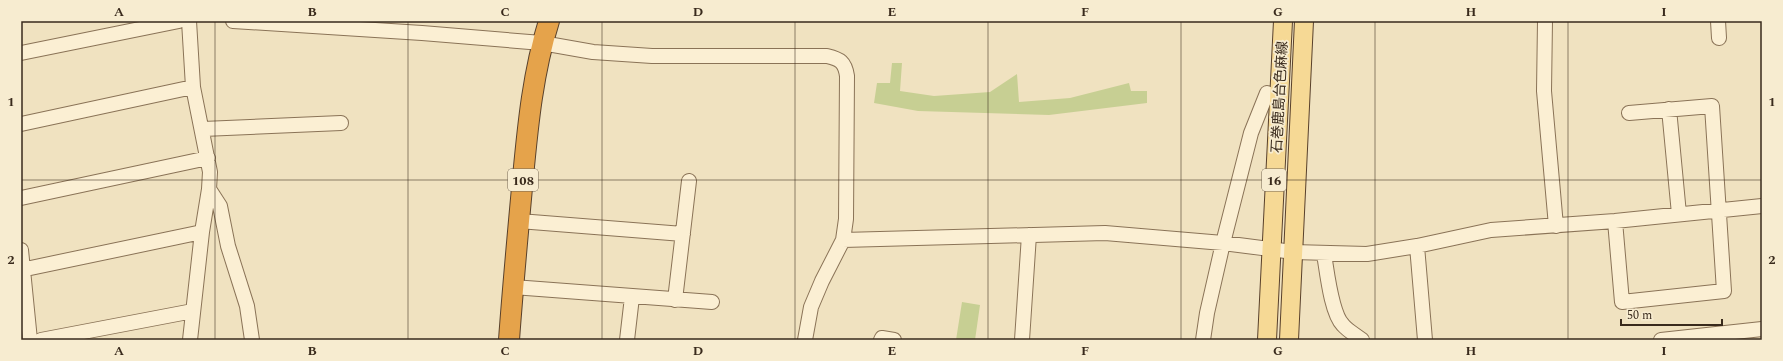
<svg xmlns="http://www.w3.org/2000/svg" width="1783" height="361" viewBox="0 0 1783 361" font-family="Spectral,'Noto Sans JP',serif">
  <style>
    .green { fill: #c7cf93 }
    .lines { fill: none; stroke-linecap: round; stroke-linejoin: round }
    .minor-casing { stroke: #8a7357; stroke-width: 16 }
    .major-casing { stroke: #58402b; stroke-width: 20 }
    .highway-casing { stroke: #58402b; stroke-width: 22 }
    .minor { stroke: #fbefd3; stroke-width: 14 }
    .major { stroke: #f6d995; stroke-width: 18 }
    .highway { stroke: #e5a34b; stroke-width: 20 }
    .grid { fill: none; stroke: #392a1c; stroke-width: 1; stroke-opacity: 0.55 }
    .labels { text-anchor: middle; stroke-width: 3.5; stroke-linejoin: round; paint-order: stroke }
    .shield { fill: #f7ecd0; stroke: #726452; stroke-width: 1 }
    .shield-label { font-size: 13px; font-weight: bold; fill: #392a1c }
    .street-label { font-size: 14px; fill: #392a1c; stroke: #f7ecd0 }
    .neatline { fill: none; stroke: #392a1c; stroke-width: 1.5 }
    .grid-label { font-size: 13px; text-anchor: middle; font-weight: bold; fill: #392a1c }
  </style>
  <rect width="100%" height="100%" fill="#f0e2c0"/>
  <!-- green -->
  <path class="green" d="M892,63H902L900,91L934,96L990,92L1017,74L1019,102L1070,98L1129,83L1131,91H1147V103L1049,115L918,111L874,103L877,83H890Z
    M962,302L980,305L975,340H956Z"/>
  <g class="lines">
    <defs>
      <path id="minor" d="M189,21L193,87L210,172L209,189L202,232L190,340
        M233,21L422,33L542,43L593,52L652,56H827C840,59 845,62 847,76L846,219L843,240L822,281L811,307L805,340
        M1545,21L1544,91L1556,226
        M1718,21L1719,38
        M21,53L179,21
        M1669,109L1679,214
        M21,124L193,87
        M203,129L341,123
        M209,189L220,206L228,246L247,306L252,340
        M21,198L208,158
        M519,221L683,234
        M1615,221L1622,302L1724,291L1712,106L1629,113
        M843,240L1105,233L1223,243L1293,252L1367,254L1417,246L1491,230L1615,221L1762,206
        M1417,246L1425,340
        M21,250L30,340
        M1324,254C1327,271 1331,313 1343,325C1348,331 1356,335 1362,340
        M21,270L202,232
        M513,287L712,302
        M675,300L689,181
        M41,340L193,311
        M627,340L632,297
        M881,340L882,338L894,340
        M1022,340L1029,235
        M1203,340L1207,313L1223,243L1251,133L1267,93
        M1661,340L1762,329"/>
      <path id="major" d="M1267,340L1283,21
        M1289,340L1304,21"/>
      <path id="highway" d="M509,340C513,285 518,231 523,177C528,124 533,72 549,21"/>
    </defs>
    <!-- minor casing -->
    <use href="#minor" class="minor-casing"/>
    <!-- major casing -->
    <use href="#major" class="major-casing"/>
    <!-- highway casing -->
    <use href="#highway" class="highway-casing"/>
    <!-- minor -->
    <use href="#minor" class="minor"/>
    <!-- major -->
    <use href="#major" class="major"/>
    <!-- highway -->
    <use href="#highway" class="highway"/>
  </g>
  <!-- grid -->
  <path class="grid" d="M215,21V340M408,21V340M602,21V340M795,21V340M988,21V340M1181,21V340M1375,21V340M1568,21V340M21,180H1762"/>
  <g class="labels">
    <!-- shield labels -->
    <g class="shield">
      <rect x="508" y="169" width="30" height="22" rx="3"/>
      <rect x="1262" y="169" width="24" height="22" rx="3"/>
    </g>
    <g class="shield-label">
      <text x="523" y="185">108</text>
      <text x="1274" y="185">16</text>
    </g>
    <!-- street labels -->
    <g class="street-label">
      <text transform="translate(1279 97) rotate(-87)" y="5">石巻鹿島台色麻線</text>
    </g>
  </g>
  <!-- border -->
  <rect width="1783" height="361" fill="none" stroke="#f7ecd0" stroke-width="44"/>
  <!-- scale -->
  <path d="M1621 319v6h101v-6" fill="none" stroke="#392a1c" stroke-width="2"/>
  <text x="1627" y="319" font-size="12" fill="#392a1c" stroke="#f7ecd0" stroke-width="3" paint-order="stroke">50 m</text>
  <rect x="22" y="22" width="1739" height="317" class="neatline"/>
  <g class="grid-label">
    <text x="119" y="16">A</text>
    <text x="312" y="16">B</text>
    <text x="505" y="16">C</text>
    <text x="698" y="16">D</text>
    <text x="892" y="16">E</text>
    <text x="1085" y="16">F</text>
    <text x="1278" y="16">G</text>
    <text x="1471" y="16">H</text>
    <text x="1664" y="16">I</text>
    <text x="11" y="106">1</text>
    <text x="1772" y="106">1</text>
    <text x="11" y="264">2</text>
    <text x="1772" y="264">2</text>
    <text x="119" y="355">A</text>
    <text x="312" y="355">B</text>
    <text x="505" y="355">C</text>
    <text x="698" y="355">D</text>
    <text x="892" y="355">E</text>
    <text x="1085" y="355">F</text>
    <text x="1278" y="355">G</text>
    <text x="1471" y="355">H</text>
    <text x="1664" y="355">I</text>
  </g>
</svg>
